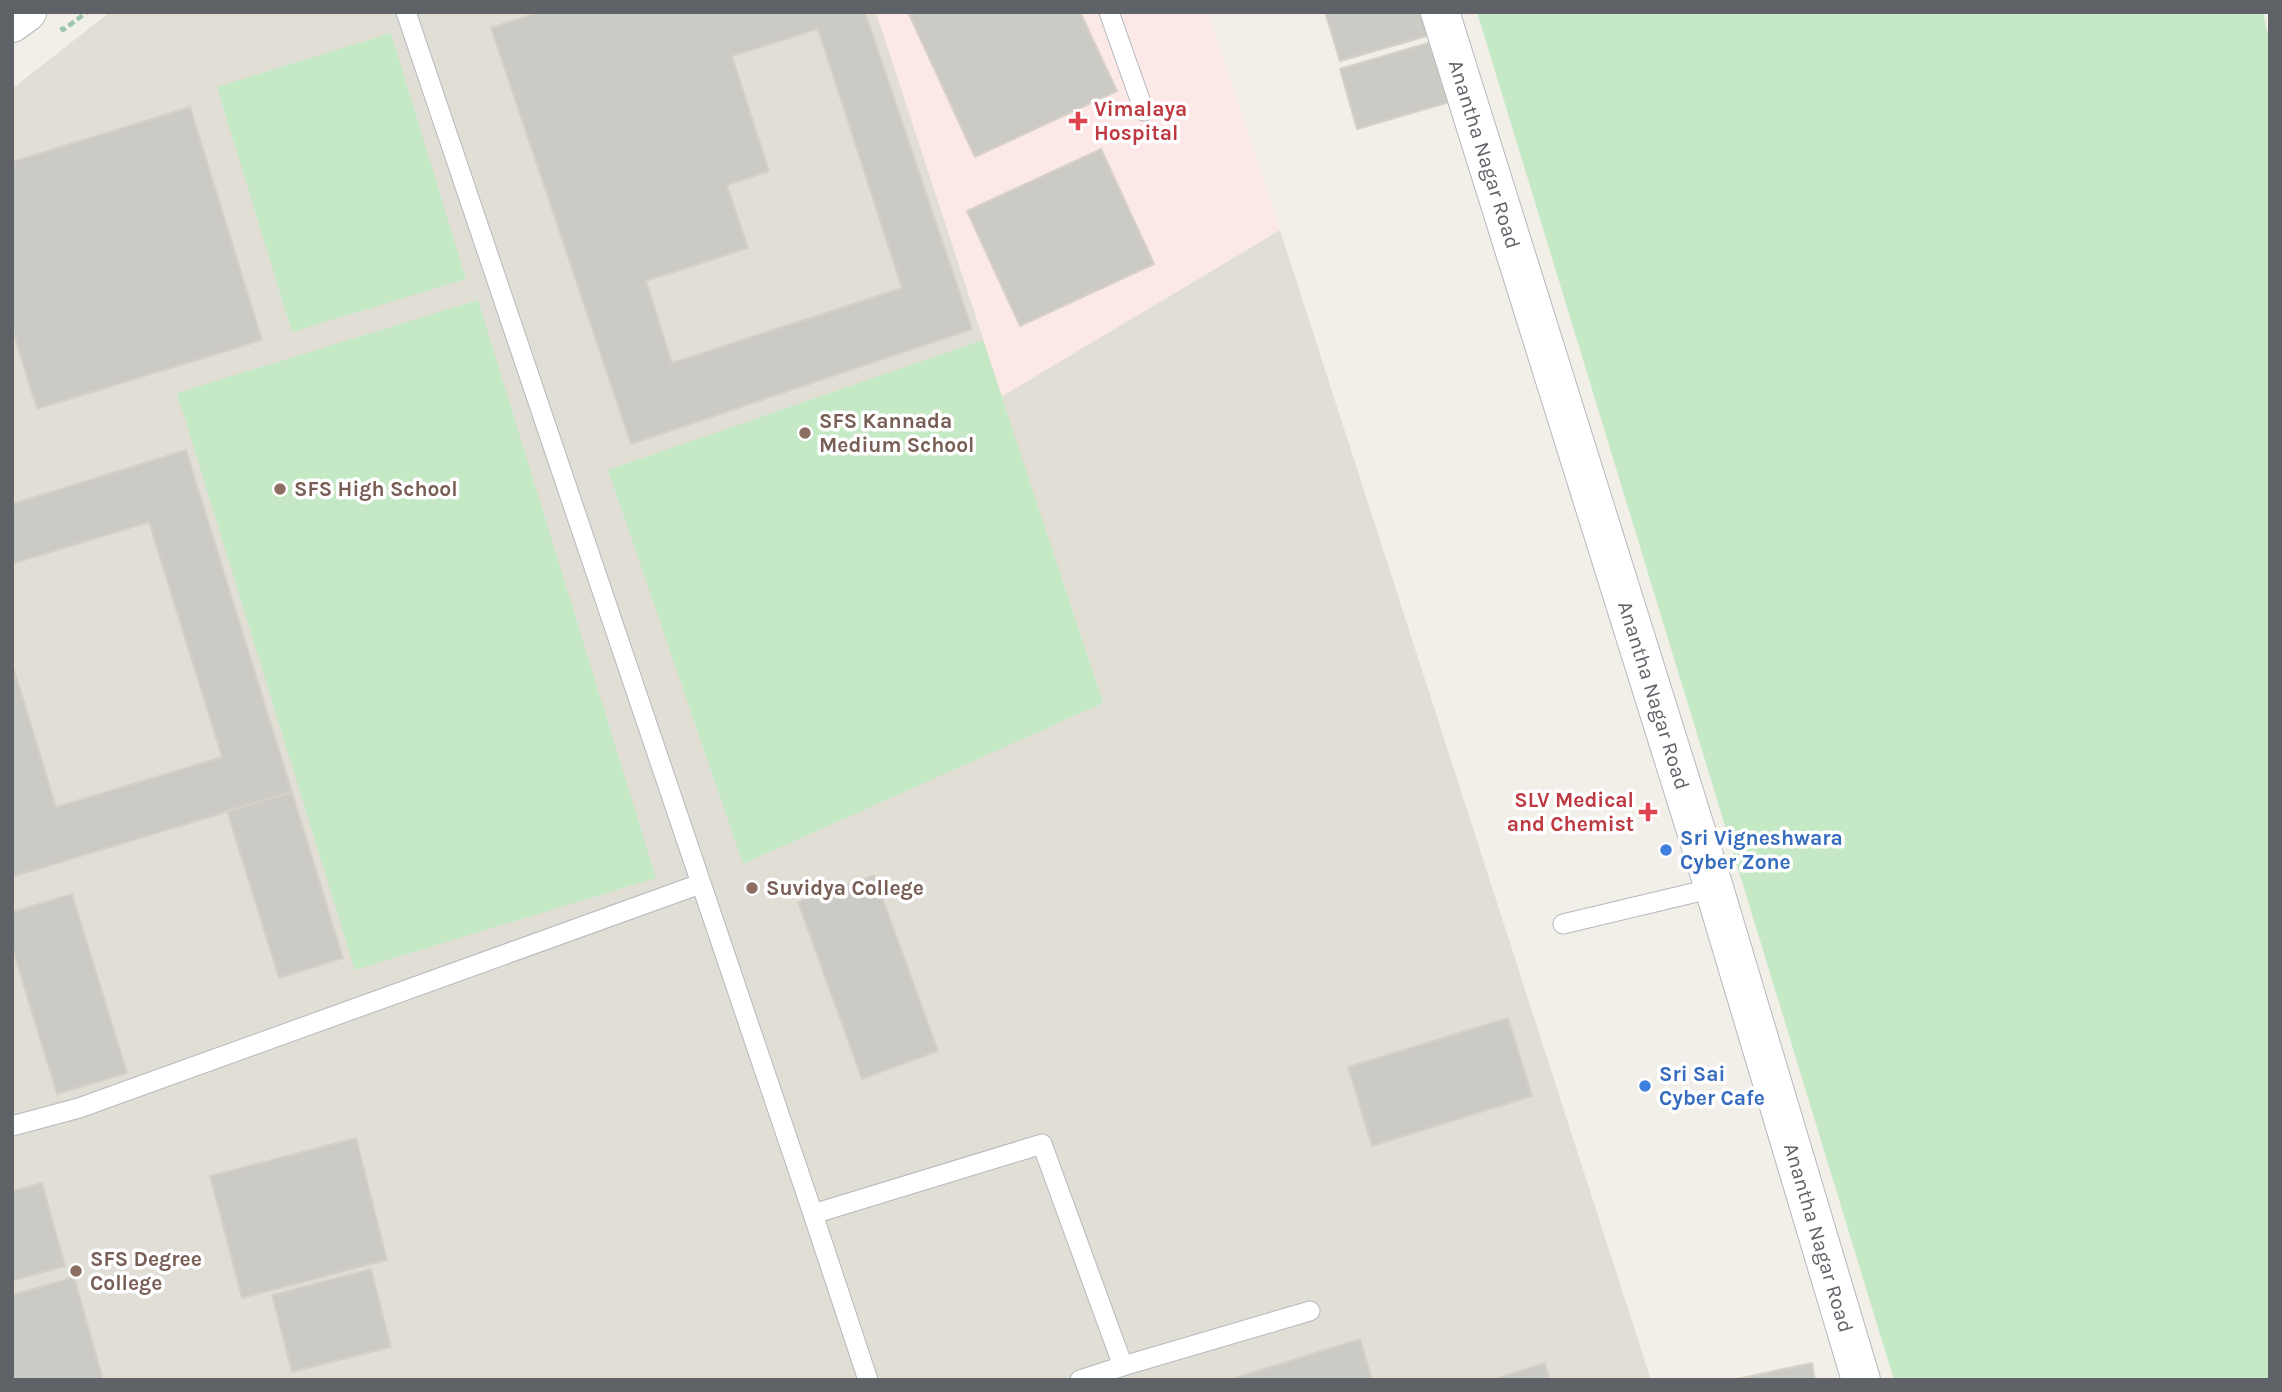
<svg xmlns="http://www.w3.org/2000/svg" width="2282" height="1392" viewBox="0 0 2282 1392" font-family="Karla,sans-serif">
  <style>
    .education { fill: #e1ded6 }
    .medical { fill: #fce8e6 }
    .green { fill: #c5e8c5 }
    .building { fill: #cccac5; stroke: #d6d1c6; stroke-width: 2; fill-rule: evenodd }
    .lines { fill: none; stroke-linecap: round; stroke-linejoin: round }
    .service-casing { stroke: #b5b8bc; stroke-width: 21 }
    .tertiary-casing { stroke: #b5b8bc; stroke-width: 40 }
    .path { stroke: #9cc7a9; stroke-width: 4.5; stroke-dasharray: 7 3.5; stroke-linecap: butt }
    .service { stroke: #fff; stroke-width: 19 }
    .tertiary { stroke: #fff; stroke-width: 38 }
    .health-dot { fill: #e0444e; stroke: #fff; stroke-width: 2.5 }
    .education-dot { fill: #8d6e63; stroke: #fff; stroke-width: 2.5 }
    .shop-dot { fill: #3f7fe0; stroke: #fff; stroke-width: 2.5 }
    .labels { text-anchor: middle; stroke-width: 7; stroke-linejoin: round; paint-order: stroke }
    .health-label { font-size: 21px; font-weight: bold; fill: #be3a42; stroke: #fff; text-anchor: start }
    .street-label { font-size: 21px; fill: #5f6368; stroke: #fff }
    .education-label { font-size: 21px; font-weight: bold; fill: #785e54; stroke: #fff; text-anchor: start }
    .shop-label { font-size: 21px; font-weight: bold; fill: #366cbe; stroke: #fff; text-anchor: start }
  </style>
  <rect width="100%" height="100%" fill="#f1efe8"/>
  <!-- education -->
  <path class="education" d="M110,12H876L1002,396L1280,230L1651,1380H12V89Z"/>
  <!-- medical -->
  <path class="medical" d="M876,12H1208L1280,230L1002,396Z"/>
  <!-- green -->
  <path class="green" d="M1477,12H2263L2270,45V1380H1894Z
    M391,33L466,279L292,332L217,87Z
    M478,300L656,878L355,970L177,393Z
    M983,340L1103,703L743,864L608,470Z"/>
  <!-- building -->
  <path class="building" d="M539,12H865L972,329L631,444L491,28ZM818,29L902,288L672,363L646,281L748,248L727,185L769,171L732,56Z
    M908,12H1080L1117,91L975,157Z
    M1325,12H1428L1434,34L1340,61Z
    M1435,41L1453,101L1357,129L1340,69Z
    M190,107L262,340L37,409L12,328V162Z
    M1101,149L1154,264L1020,326L967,211Z
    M186,450L292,792L12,877V663L56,807L222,757L149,522L12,564V504Z
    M292,792L343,958L279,978L227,811Z
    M874,875L938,1051L862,1079L798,902Z
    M72,894L127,1073L57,1094L12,947V912Z
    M1508,1018L1532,1096L1372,1146L1348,1067Z
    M356,1138L387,1260L242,1298L210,1176Z
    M42,1183L65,1266L12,1281V1191Z
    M371,1269L391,1347L292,1372L272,1295Z
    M74,1277L103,1380H12V1295Z
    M1360,1339L1372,1380H1228Z
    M1545,1363L1550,1380H1491Z
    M1812,1363L1815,1380H1733Z"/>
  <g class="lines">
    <defs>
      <path id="service" d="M406,12L813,1214L1042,1144L1123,1366L1310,1311
        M1109,12L1144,111
        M1563,924L1714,888
        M12,1126L79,1108L700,884
        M813,1214L868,1380
        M1080,1380L1123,1366"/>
      <g id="tertiary">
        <path id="s1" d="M1440,12L1714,888L1861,1380"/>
        <path d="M12,23L27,12"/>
      </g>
    </defs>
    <!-- service casing -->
    <use href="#service" class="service-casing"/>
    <!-- tertiary casing -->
    <use href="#tertiary" class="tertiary-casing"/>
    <!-- path -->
    <path class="path" d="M61,27L63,30L87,12"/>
    <!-- service -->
    <use href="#service" class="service"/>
    <!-- tertiary -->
    <use href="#tertiary" class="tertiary"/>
  </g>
  <!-- markers -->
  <g class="health-dot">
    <path d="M1074.5 110.5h7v7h7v7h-7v7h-7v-7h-7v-7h7z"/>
    <path d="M1644.5 801.5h7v7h7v7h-7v7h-7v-7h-7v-7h7z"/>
  </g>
  <g class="education-dot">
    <circle cx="805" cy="433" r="7"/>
    <circle cx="280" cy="489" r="7"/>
    <circle cx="752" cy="888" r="7"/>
    <circle cx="76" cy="1271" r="7"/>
  </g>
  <g class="shop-dot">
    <circle cx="1666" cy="850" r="7"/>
    <circle cx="1645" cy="1086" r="7"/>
  </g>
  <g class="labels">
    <!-- health labels -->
    <g class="health-label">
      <text x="1094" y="116">Vimalaya<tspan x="1094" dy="24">Hospital</tspan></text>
      <text x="1634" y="807" text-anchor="end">SLV Medical<tspan x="1634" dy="24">and Chemist</tspan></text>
    </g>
    <!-- street labels -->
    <g class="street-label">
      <text dy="7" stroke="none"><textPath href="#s1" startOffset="149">Anantha Nagar Road</textPath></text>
      <text dy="7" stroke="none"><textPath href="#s1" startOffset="716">Anantha Nagar Road</textPath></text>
      <text dy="7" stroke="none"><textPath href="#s1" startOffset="1283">Anantha Nagar Road</textPath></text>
    </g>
    <!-- education labels -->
    <g class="education-label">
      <text x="819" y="428">SFS Kannada<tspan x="819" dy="24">Medium School</tspan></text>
      <text x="294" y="496">SFS High School</text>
      <text x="766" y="895">Suvidya College</text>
      <text x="90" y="1266">SFS Degree<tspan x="90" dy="24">College</tspan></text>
    </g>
    <!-- shop labels -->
    <g class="shop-label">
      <text x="1680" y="845">Sri Vigneshwara<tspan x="1680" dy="24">Cyber Zone</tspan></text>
      <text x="1659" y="1081">Sri Sai<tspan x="1659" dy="24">Cyber Cafe</tspan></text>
    </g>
  </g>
  <!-- border -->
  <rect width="2282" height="1392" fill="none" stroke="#5f6368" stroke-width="28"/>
</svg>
